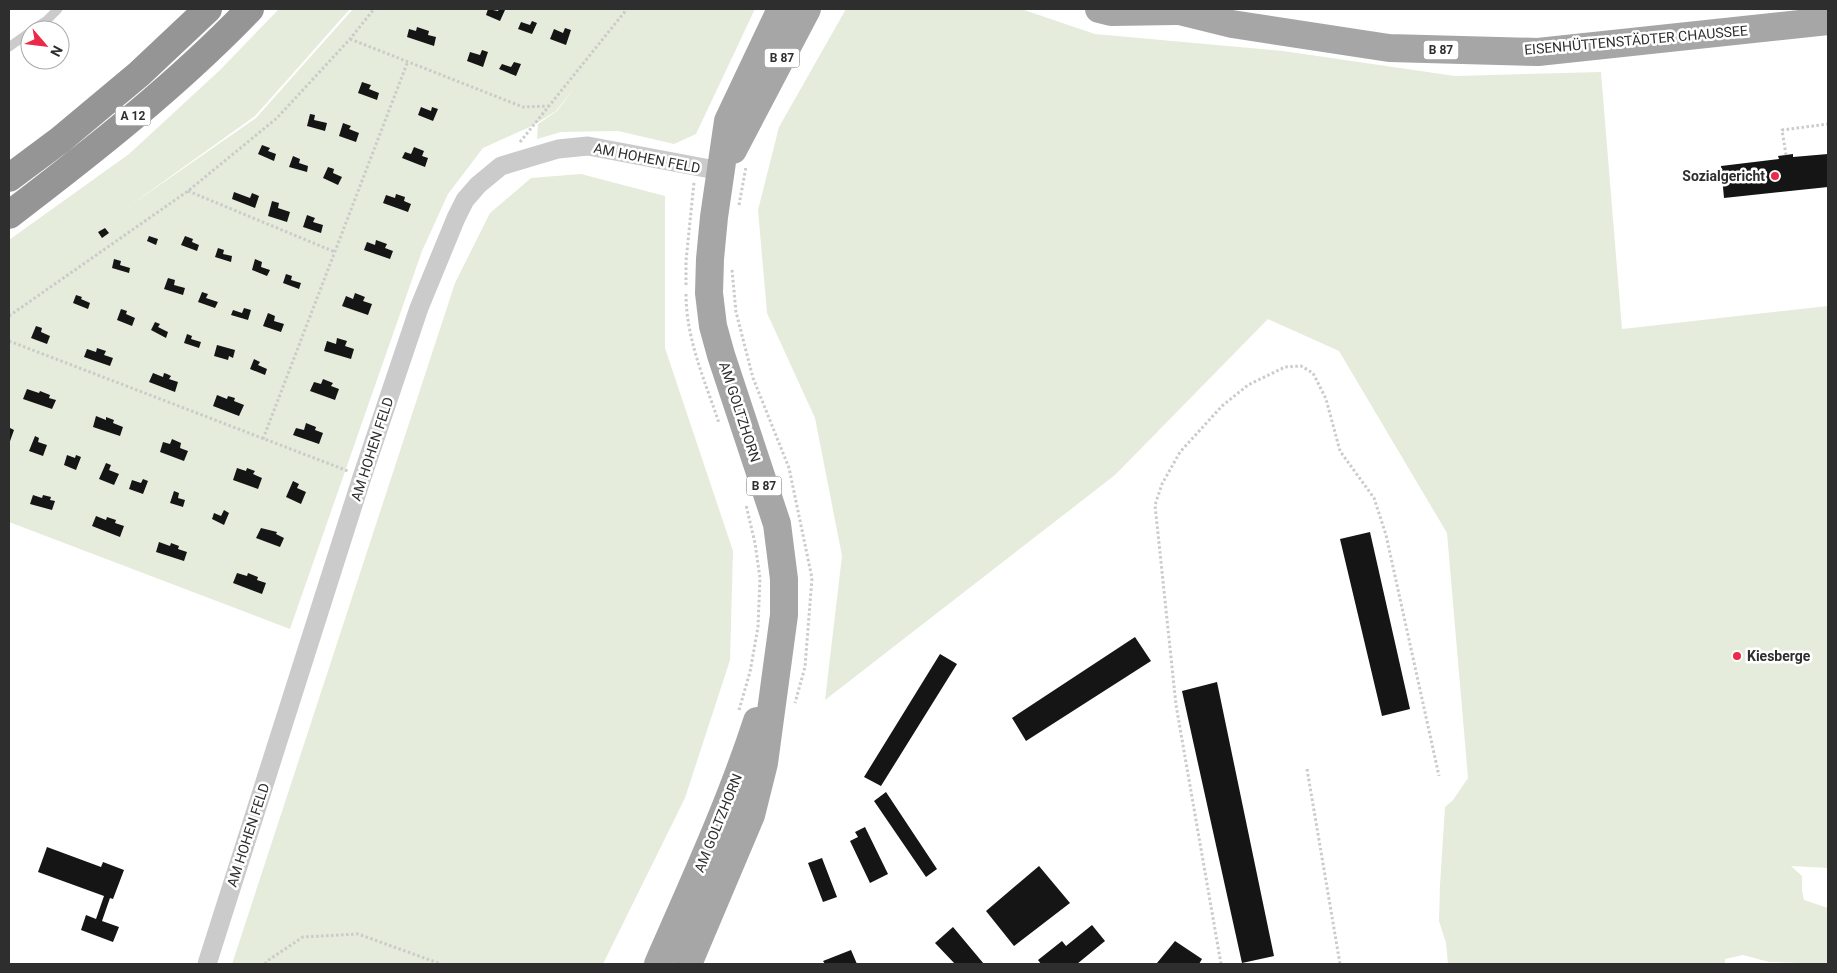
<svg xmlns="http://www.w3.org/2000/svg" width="1837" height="973" viewBox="0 0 1837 973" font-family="Roboto,sans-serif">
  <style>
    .green { fill: #e5ecdb }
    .building { fill: #151515 }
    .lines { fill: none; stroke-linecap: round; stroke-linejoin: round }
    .path { stroke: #cbcbcb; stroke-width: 3; stroke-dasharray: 2.5 2.5; stroke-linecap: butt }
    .lane { stroke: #cbcbcb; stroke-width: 9 }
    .street { stroke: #cbcbcb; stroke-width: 19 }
    .primary { stroke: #a6a6a6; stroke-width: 28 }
    .highway { stroke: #959595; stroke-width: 28 }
    .poi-dot { fill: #eb2949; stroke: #fff; stroke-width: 2 }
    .labels { text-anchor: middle; stroke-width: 5; stroke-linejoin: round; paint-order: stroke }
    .shield { fill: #fff; stroke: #6d6d6d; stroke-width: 1 }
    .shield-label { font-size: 12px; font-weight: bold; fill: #2e2e2e }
    .street-label { font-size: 14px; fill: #2e2e2e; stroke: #fff }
    .poi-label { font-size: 14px; font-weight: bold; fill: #2e2e2e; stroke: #fff; text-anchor: end }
  </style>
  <rect width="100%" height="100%" fill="#fff"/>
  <!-- green -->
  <path class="green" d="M279,9H350L255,116L125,209L256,118L353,9H755L696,134L674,144L618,131L561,132L537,139L538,124L557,111L576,86L556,111L534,125L483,148L448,194L422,251L290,629L9,522V240L129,154L220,70Z
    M846,9H1021L1095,34L1283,51L1455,76L1601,72L1622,329L1828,306V868L1791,866L1802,876V891L1804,900L1828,908V964L1769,962L1743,955L1725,959V964H1448L1446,943L1439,921L1440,885L1445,807L1453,800L1468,778L1447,533L1339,351L1268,319L1115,475L825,700L842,556L815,418L767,313L758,210L779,127Z
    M581,174L665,196V348L733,551L730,660L685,798L603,964H232L455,283L490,213L531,178Z"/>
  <!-- building -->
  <path class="building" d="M488,9L498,11L499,9L505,10L500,21L486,15Z
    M532,21L537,23L532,34L518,29L521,22L530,25Z
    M417,27L429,31L428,35L436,37L434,46L407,37L409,29L416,31Z
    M565,28L571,30L566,45L550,39L554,29L563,33Z
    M482,50L488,52L483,67L467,61L470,52L480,55Z
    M514,62L521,64L516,76L499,69L502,64L511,67Z
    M362,82L371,85L369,89L379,93L377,100L358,93Z
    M421,107L431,111L432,107L438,109L433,121L418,115Z
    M310,114L315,115L314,120L327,123L325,131L307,126Z
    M343,123L351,126L349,129L359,133L356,142L339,136Z
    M262,145L270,148L268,151L276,154L274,161L258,154Z
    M414,147L424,151L422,156L428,158L425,167L402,158L405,152L411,154Z
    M1793,154V157L1828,154V187L1724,198L1721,166L1779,159L1778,156Z
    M293,156L300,159L299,163L308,166L307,172L289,167Z
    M328,167L334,169L333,173L342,177L338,185L323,178Z
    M234,192L250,198L252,193L259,196L255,208L232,199Z
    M396,194L405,197L404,201L411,204L408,212L383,203L386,195L395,198Z
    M272,201L279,203L278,208L290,212L287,222L268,216Z
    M307,215L315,218L313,222L323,225L321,233L303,227Z
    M105,228L109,233L102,238L98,232Z
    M149,236L158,239L156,245L147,241Z
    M185,236L193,239L192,242L199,245L197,251L181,245Z
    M376,240L387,244L385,248L393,251L390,259L364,250L367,242L375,245Z
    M218,248L224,250L223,254L232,256L231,262L215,257Z
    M114,259L121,261L120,265L130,268L129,273L112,268Z
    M255,259L262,262L261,267L270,270L267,276L252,270Z
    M286,274L292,276L291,280L301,283L299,289L283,283Z
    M168,278L175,280L174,285L185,288L183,295L164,289Z
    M202,292L208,294L206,298L218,302L215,308L198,302Z
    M355,293L365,297L363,301L372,304L368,315L342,306L346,296L353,299Z
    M76,295L82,297L81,299L90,303L88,309L73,303Z
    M244,308L251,310L248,320L231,315L233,310L242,313Z
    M121,309L127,311L126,314L135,318L132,326L117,320Z
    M268,313L275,316L274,321L284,324L281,332L263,326Z
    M155,322L160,324L158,327L168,332L166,338L151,330Z
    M36,326L42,328L41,332L50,336L47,344L31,338Z
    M187,334L192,336L191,339L201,342L199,348L184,343Z
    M337,338L347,341L345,346L354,349L351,359L324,351L327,341L336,344Z
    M217,345L235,350L233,358L229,356L228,360L214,356Z
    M97,348L106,351L104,355L113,358L110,366L84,357L87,349L96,352Z
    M254,359L260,362L258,365L267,369L265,375L250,369Z
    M153,373L163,377L164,373L167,374L171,376L169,379L178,382L175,392L149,382Z
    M323,379L333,383L331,386L339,389L335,400L310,391L314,382L321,384Z
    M27,389L39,393L40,391L50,395L49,398L56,400L52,409L23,399Z
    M217,395L227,399L228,396L235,398L234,401L244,405L239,416L213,406Z
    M96,416L106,420V417L114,420L113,423L123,427L120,436L93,427Z
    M306,423L316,427L315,430L323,433L319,444L293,435L296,428L304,430Z
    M10,428L14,430L9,444V432Z
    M35,436L39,438L38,442L47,445L43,456L29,451Z
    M172,439L181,443L180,448L188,451L184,461L160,452L163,442L170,444Z
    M67,455L75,458L76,455L81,457L76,470L64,465Z
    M106,463L111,465L109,470L119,474L114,485L99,479Z
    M237,468L246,471L247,468L255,471L253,474L262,478L258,489L233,480Z
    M143,479L148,481L143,494L129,489L132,480L141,483Z
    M293,481L299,484L297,488L306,492L301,504L286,497Z
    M174,491L179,493L178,498L185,500L183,507L170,503Z
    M33,495L42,498L43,495L51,497L50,500L55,501L52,510L30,504Z
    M224,510L229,513L224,525L212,519L214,513L221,516Z
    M96,516L106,520L107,517L116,520L115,523L124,526L120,537L92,526Z
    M261,528L277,532L276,534L284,538L280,547L256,538Z
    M1370,532L1410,709L1382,716L1340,539Z
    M159,542L170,546L171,543L179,546L178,549L187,552L184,561L156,552Z
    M237,573L247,576L248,573L258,577L257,580L266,583L262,594L233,583Z
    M1135,637L1151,661L1026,741L1012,718Z
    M940,654L957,664L881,786L864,777Z
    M1217,682L1274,956L1242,963L1182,691Z
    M886,792L937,869L926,877L874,801Z
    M865,827L888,874L870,883L850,841L858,837L855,832Z
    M47,847L101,867L103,862L124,870L113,899L110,898L102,921L119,927L113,942L81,930L86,915L96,919L104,896L38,872Z
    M822,858L837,897L823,902L808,863Z
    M1039,866L1070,903L1014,946L986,911Z
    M1092,925L1105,941L1077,964H1041L1038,960L1062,941L1066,946Z
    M953,927L984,964H955L935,943Z
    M1175,941L1202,959L1199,964L1157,963Z
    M851,950L857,964H825L823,961Z"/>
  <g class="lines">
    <!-- path -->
    <path class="path" d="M350,39L523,107L548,106
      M520,142L627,9
      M1786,155L1782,130L1828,124
      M188,191L335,252
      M739,205L746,167
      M732,270L736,312L753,378L789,468L812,578L805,667L795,703
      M686,285V261L694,182
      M686,294C686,339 705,381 719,423
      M9,316L188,191L277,118L350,39L374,9
      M9,341L348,471
      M263,439L408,61
      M739,710L750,672L758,627L760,578L755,543L746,505
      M1307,769L1340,964
      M265,964L267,961L303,937L358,934L441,964
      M1221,964L1176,705L1155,505L1162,484L1180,452L1222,406L1248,385L1285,367L1301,366L1313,373L1326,399L1340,451L1374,498L1386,535L1439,776"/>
    <!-- lane -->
    <path class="lane" d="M32,30L47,20L58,9
      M9,47L30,32"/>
    <!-- street -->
    <path class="street" d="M207,964L362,477L419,308L456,218L465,200L478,185L501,166L558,149L588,146L721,171"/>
    <!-- primary -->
    <path class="primary" d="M1099,9L1111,12L1176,11
      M1171,9L1232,24L1389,48L1538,52L1828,21
      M733,150L807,9
      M658,964C693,884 730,804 757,721
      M688,964L751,815L764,763L784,615V579L777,524L721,355L713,326L709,293L710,259L714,217L728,121L781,9"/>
    <!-- highway -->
    <path class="highway" d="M9,178L60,140L139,74L208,9
      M9,215C93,151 177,85 250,9"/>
  </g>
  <!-- markers -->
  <g class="poi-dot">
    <circle cx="1775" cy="176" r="5"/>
    <circle cx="1737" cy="656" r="5"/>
  </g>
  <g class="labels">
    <!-- shield labels -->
    <g class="shield">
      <rect x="1423.5" y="40.5" width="35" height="19" rx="4"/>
      <rect x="764.5" y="48.5" width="35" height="19" rx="4"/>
      <rect x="115.5" y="106.5" width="35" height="19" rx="4"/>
      <rect x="746.5" y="476.5" width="35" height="19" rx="4"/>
    </g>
    <g class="shield-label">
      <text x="1441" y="54">B 87</text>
      <text x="782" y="62">B 87</text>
      <text x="133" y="120">A 12</text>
      <text x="764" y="490">B 87</text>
    </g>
    <!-- street labels -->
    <g class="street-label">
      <text transform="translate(1636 40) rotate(-5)" y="5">EISENHÜTTENSTÄDTER CHAUSSEE</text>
      <text transform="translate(647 158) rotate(11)" y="5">AM HOHEN FELD</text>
      <text transform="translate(740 412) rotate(72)" y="5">AM GOLTZHORN</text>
      <text transform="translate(372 449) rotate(-72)" y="5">AM HOHEN FELD</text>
      <text transform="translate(718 823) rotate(-68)" y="5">AM GOLTZHORN</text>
      <text transform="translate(248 835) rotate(-72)" y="5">AM HOHEN FELD</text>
    </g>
    <!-- poi labels -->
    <g class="poi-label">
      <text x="1765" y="181">Sozialgericht</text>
      <text x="1747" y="661" text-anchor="start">Kiesberge</text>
    </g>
  </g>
  <!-- border -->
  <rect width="1837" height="973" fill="none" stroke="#2e2e2e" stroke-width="20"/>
  <!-- north arrow -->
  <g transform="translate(45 45) rotate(118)"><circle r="24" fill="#ffffff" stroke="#ababab"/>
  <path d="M0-4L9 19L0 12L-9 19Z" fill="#eb2949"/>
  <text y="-8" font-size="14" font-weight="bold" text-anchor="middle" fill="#2e2e2e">N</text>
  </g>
</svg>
